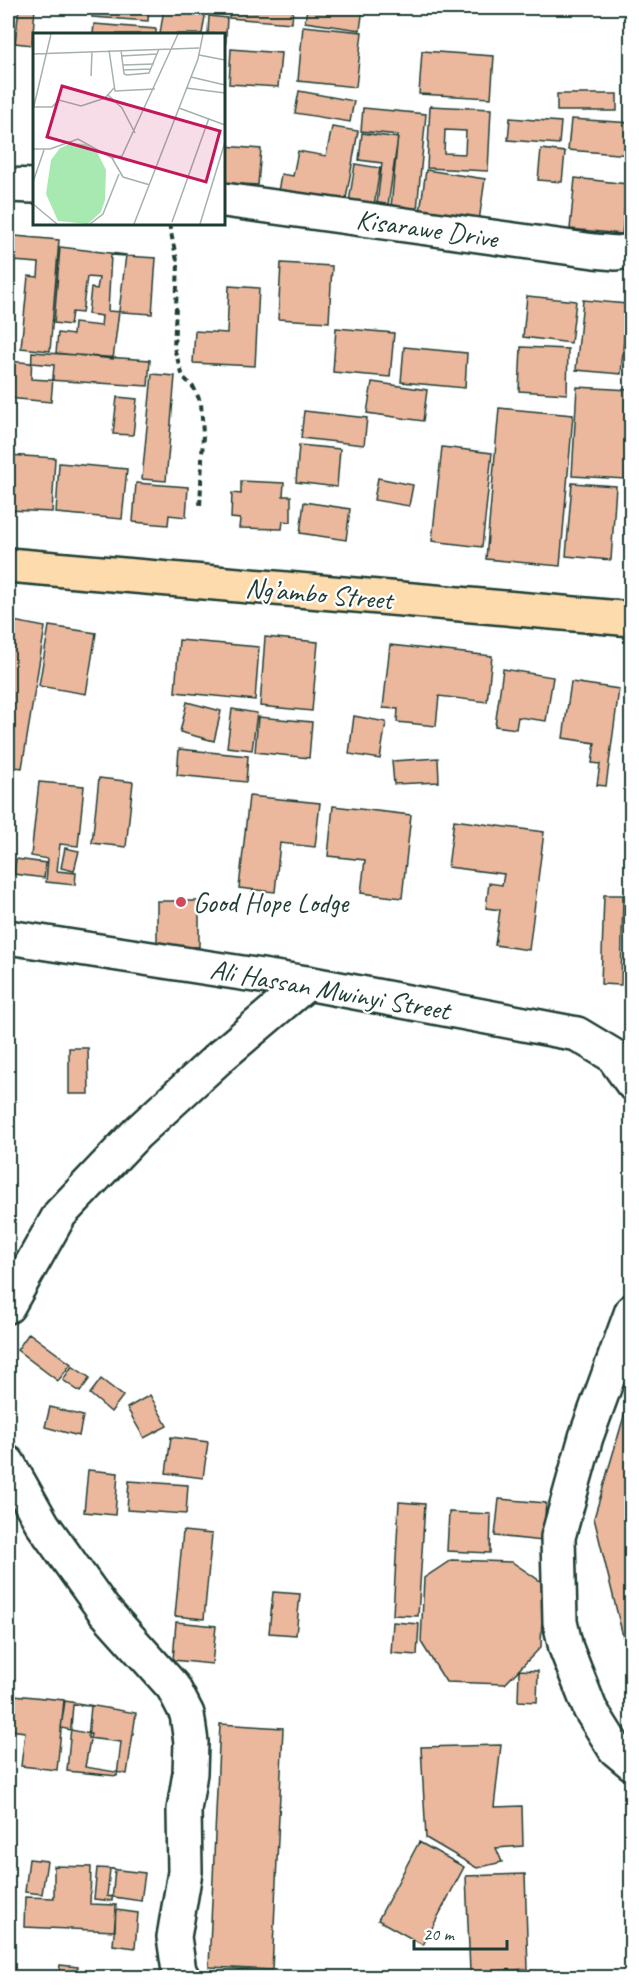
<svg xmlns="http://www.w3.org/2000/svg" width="639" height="1985" viewBox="0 0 639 1985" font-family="Caveat,sans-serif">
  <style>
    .building { fill: #ebb89d; stroke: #1f3d34; stroke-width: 1.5; fill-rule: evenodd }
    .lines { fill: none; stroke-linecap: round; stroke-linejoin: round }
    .minor-casing { stroke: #1f3d34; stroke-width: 38 }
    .highway-casing { stroke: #1f3d34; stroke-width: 38 }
    .path { stroke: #1f3d34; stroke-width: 4; stroke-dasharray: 6 4.5; stroke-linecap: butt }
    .minor { stroke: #fff; stroke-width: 33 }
    .highway { stroke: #fedbac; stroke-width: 33 }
    .poi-dot { fill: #d1495b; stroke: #fff; stroke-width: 2 }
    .labels { text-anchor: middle; stroke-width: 4.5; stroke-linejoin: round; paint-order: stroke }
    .street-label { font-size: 28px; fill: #1f3d34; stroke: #fff }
    .poi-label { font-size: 28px; fill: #1f3d34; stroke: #fff; text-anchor: start }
    .inset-road { fill: none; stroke: #a5b1ae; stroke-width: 1.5 }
    .view { fill: #c2185b; fill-opacity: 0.15; stroke: #c2185b; stroke-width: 3 }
    .inset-edge { fill: none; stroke: #1f3d34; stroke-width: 3 }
  </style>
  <rect width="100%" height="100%" fill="#fff"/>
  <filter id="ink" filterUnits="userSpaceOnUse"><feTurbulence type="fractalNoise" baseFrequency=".0167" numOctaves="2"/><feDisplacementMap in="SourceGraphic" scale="12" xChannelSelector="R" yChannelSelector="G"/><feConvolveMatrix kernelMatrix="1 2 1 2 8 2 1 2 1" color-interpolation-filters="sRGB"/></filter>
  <g filter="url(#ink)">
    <!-- building -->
    <path class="building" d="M8,8H15L10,62L8,61Z
      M19,8H35L32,45L15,43Z
      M93,8H149L148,21L92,17Z
      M164,8L206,10L202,34H160Z
      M229,8H293L292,23L229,18Z
      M307,8H363L360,30L305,22Z
      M209,16L227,18L224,70V34H208Z
      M94,24L156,29V34H93Z
      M303,26L362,32L356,87L298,81Z
      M231,49L281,53L278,87L229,84Z
      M422,51L494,56L491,98L419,94Z
      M299,91L354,101L350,122L295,113Z
      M557,94H617V111H557Z
      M430,106L491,109L488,171L427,168ZM445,130L466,131L465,154L444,153Z
      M363,108L426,114L417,210L391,207L398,135L361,131Z
      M510,118L561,122L559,144L508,140Z
      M571,119L632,123L630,155L568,150Z
      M332,127L358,131L344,210L277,198L281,174L293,176L298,151L326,156Z
      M362,133L398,138L388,205L377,204L382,163L359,160Z
      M224,146L261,149L258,185L224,183Z
      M541,149L565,152L562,182L538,180Z
      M355,164L380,168L373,213L348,209Z
      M426,170L485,179L479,221L420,212Z
      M575,178L627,184L622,234L570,229Z
      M15,236L59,240L50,351L21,348L28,276L38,277L39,263L13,261Z
      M60,247L126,255L113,359L56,353L58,333L73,335L74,323L101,326L102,316L88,314L91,288L97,289L99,278L87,277L82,313L72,312L70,325L54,323Z
      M111,255L156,258L152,314L108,311Z
      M281,263L332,266L329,322L278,319Z
      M229,286L259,288L255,366L193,363L195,331L227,333Z
      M527,296L576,301L571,343L523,337Z
      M583,300L627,304L621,374L576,370Z
      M336,328L394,333L390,377L333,372Z
      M404,347L467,353L465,388L401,382Z
      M521,347L568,349L567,394L519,391Z
      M32,352L150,360L148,386L31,379Z
      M8,361L54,365L51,402L8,398Z
      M152,374L175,376L166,481L142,479Z
      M372,382L427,390L423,421L367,413Z
      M577,387L630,390L626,479L572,476Z
      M117,397L137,399L133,435L113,434Z
      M499,408L573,415L560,566L486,559Z
      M304,411L367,418L364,445L301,438Z
      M299,445L340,449L337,487L296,482Z
      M442,447L492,453L482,547L432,541Z
      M8,455L55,458L52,512L8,510Z
      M59,463L127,469L122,519L56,513Z
      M378,478L413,485L409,506L374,500Z
      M241,481L284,483L283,496H291V522L283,521L282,529L239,528L240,519L231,518L232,493L241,494Z
      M136,483L188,487L186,517L169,515L168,525L133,522Z
      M572,483L616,486L611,560L566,556Z
      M304,502L350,509L346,540L300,533Z
      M8,620L45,627L22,768L8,766Z
      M49,626L96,633L86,694L39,686Z
      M265,637L318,642L312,711L260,706Z
      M179,640L259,647L255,700L175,692Z
      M390,645L492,656L487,702L439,696L436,726L397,722L398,709L383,708Z
      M503,669L553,677L546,721L518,717L516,729L495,726Z
      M571,682L619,689L606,786L597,785L600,764L592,763L595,743L563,738Z
      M187,702L221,711L214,741L180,732Z
      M232,709L257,713L252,750L227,747Z
      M354,716L386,722L380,759L349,754Z
      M258,717L312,722L309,758L255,752Z
      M179,749L248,756L246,782L177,775Z
      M438,758L439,782L394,784L392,761Z
      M99,778L133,782L126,847L92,843Z
      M39,782L84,786L78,846L60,844L57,871L76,873L75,885L46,882L48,859L31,856Z
      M8,783L15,784L12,817H8Z
      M249,796L320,803L315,847L280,843L275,892L239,888Z
      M333,806L411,815L402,898L361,893L365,860L328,856Z
      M454,820L544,832L529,950L495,945L500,910L486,908L489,883L502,885L504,874L448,867Z
      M65,848L79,851L74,871L61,868Z
      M16,859L46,863L44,878L14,874Z
      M604,895H623L621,985L601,984Z
      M157,901H199V947L157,946Z
      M69,1048H88L89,1094H69Z
      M29,1333L71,1364L58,1381L17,1350Z
      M72,1366L90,1378L80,1392L63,1380Z
      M101,1379L123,1396L111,1412L90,1394Z
      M632,1389V1673L594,1518Z
      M150,1395L167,1426L144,1438L127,1408Z
      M50,1407L83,1416L79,1436L45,1427Z
      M171,1437L208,1442L203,1478L166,1473Z
      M88,1470L118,1473L115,1515L84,1512Z
      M129,1481L188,1485L186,1514L127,1510Z
      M499,1499L546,1503L543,1541L495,1536Z
      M399,1502L425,1504L418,1616L393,1615Z
      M449,1512L491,1514L490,1553L447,1551Z
      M183,1531L212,1534L204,1619L175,1616Z
      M451,1560L512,1562L543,1583L541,1647L505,1684L446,1682L421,1642L424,1578Z
      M273,1592L300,1594L296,1635L269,1633Z
      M176,1622L216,1626L212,1664L173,1660Z
      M393,1622L419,1624L417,1655L391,1653Z
      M519,1670L538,1671L537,1702L518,1701Z
      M14,1695L64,1700L57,1770L21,1766L25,1732L10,1730Z
      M65,1701L136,1713L127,1774L85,1767L91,1734L61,1728Z
      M73,1705L91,1706L88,1738L121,1742L117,1776L67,1771Z
      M220,1724L283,1728L272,1970L209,1967Z
      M501,1745L494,1807L522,1806L523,1846L496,1848L502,1862L477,1868L426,1838L421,1747Z
      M419,1842L464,1867L423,1945L378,1920Z
      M29,1859L47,1861L42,1894L25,1892Z
      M54,1866L91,1867L90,1904L116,1905L115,1931L24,1927L25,1897L54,1898Z
      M97,1868L115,1869L112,1901L94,1899Z
      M110,1869L145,1873L141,1901L107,1896Z
      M525,1874L528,1969L470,1972L466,1876Z
      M116,1910L138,1913L135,1948L113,1945Z
      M60,1965L78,1967L77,1978H58Z
      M100,1971L122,1974V1978H100Z
      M125,1973L149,1976V1978H125Z"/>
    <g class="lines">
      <defs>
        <path id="minor" d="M8,185L34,186
          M224,200L594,251L616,253L632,251
          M8,937L307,983L577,1034L612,1055L632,1083
          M8,1306L60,1214L137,1133L221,1056L307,983
          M632,1311L586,1437L558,1537L560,1622L566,1648L590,1709L615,1749L632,1763
          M8,1463L43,1525L103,1609L173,1687L187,1714L191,1742L190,1773L184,1810L185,1872L174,1937L179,1971L183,1978"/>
        <path id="highway" d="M8,565L632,619"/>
      </defs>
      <!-- minor casing -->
      <use href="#minor" class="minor-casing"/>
      <!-- highway casing -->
      <use href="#highway" class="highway-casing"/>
      <!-- path -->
      <path class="path" d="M169,224L178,265L174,348L183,377L194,388L201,403L203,434L200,508"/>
      <!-- minor -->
      <use href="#minor" class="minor"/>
      <!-- highway -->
      <use href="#highway" class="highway"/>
    </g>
  </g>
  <!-- markers -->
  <circle class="poi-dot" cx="181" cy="902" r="6"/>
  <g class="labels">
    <!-- street labels -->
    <g class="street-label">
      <text transform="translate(427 228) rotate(8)" y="10">Kisarawe Drive</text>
      <text transform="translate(319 593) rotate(5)" y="10">Ng’ambo Street</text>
      <text transform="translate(330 989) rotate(10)" y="10">Ali Hassan Mwinyi Street</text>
    </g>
    <!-- poi labels -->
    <g class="poi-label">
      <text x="193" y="912">Good Hope Lodge</text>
    </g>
  </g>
  <!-- overview -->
  <g transform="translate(33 33)">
    <rect width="192" height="192" fill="#fff"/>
    <path d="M39,110L52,111L63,117L73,137L72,167L68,179L55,191L25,188L13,161L18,127L27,115Z" fill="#a8e8b1"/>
    <path class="inset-road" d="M76,17L82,58L122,56M88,17L91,41L94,42L116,40L126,16M0,21L166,15M166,22L192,27M88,23L124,21M90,32L121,31M90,37L118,36M58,43L59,19M158,44L192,52M153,55L192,60M75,62L89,75L102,100M1,74H19L26,67L48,73L72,65L81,55M146,75L192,92M0,77L18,1M0,116H17L45,106L79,125L89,123L145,1M79,125L90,144L117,152M0,149L11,117M0,171L24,191M139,189L176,85M57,191L70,181L86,141M101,191L165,26L170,1M167,191L192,109"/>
    <path class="view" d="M29,53L187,98L173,149L14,104Z"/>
    <rect width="192" height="192" class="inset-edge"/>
  </g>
  <!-- margin -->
  <rect width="639" height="1985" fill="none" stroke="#fff" stroke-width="30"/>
  <rect x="15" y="15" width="609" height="1955" fill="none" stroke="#1f3d34" stroke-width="2" filter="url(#ink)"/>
  <!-- scale -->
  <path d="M414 1940v9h93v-9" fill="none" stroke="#1f3d34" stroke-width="3"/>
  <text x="423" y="1940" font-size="18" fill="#1f3d34" stroke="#ffffff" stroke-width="4.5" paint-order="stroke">20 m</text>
</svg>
